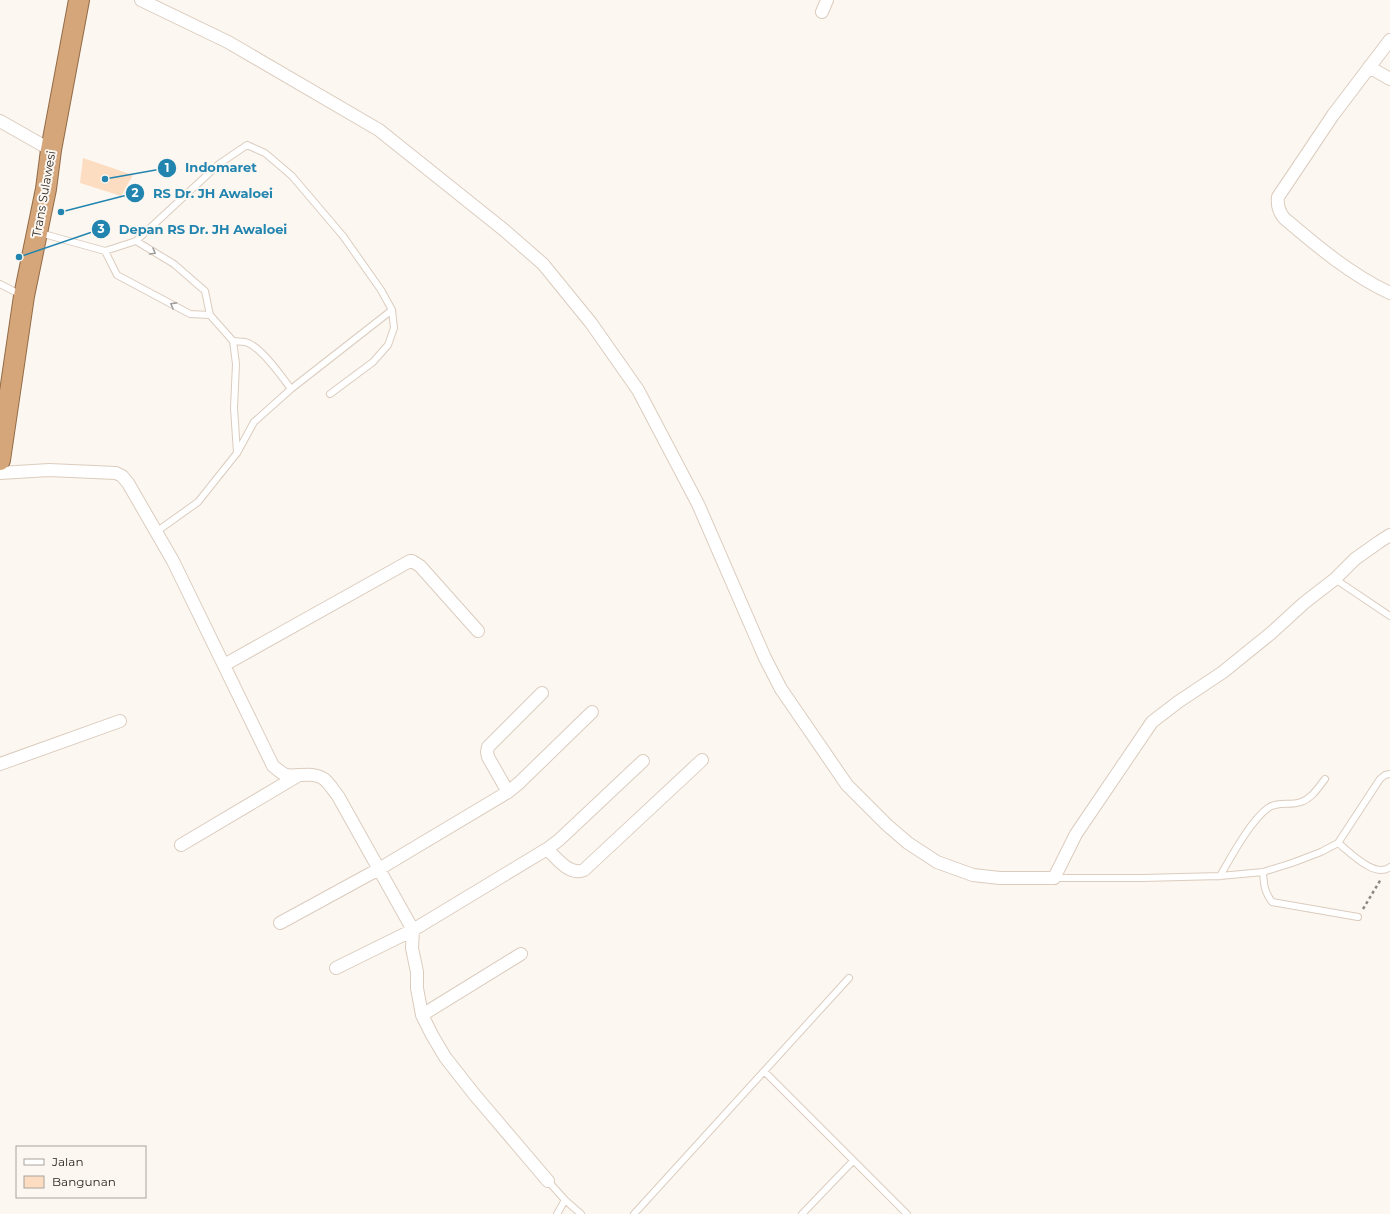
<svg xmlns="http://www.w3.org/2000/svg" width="1390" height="1214" viewBox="0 0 1390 1214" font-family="Montserrat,sans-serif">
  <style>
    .building { fill: #fdddc1 }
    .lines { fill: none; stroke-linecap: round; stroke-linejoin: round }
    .service-casing { stroke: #dbccbe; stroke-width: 8 }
    .minor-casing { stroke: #dbccbe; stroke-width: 14 }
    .trunk-casing { stroke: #936b46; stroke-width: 22 }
    .path { stroke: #8e8882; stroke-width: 2.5; stroke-dasharray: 3 3; stroke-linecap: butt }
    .service { stroke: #fff; stroke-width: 6 }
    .minor { stroke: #fff; stroke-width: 12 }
    .trunk { stroke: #d4a67a; stroke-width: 20 }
    .oneway { stroke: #a09e9c }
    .labels { text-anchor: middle; stroke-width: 4; stroke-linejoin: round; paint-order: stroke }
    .street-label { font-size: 12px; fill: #2d2722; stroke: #fdf7f1 }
    .leader { fill: none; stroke: #2285af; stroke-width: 1.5 }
    .callout-dot { fill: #2285af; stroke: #fdf7f1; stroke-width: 1.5 }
    .mark-label { font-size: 12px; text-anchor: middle; font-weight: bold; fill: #fff }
    .callout-label { font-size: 13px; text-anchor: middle; font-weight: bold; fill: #2285af; stroke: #fdf7f1; stroke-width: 4; stroke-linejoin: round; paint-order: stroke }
  </style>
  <rect width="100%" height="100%" fill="#fdf7f1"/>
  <!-- building -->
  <path class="building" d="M83,158L133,175L121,196L80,183Z"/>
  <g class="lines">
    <defs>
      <path id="service" d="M40,233L105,251L136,241L174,264L205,291L210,315L233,341L236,364L234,408L237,453
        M136,241L219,164L247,145L265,153L292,176L343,236L381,290L392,310L394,328L388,345L373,362L330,394
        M105,251L117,275L190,314L210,315
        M0,284L21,295
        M233,341C237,342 241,341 245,342C260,345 282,377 291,389
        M156,532L198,502L237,453L254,422L291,389L392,310
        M1335,579L1390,616
        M1338,843C1350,852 1375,879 1390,867
        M1263,872C1264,885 1264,891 1272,902L1358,917
        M1220,876C1231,857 1251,820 1268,808C1278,801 1290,806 1301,802C1312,798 1318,788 1325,779
        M1054,878H1143L1220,876L1263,872L1292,863L1321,852L1338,843L1380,779L1385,775L1390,774
        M764,1071L907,1214
        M548,1181L565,1200L557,1214
        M565,1200L581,1214
        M634,1214L849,978
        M802,1214L853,1161"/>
      <path id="minor" d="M141,0L228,42L379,130L504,230L543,264L591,323L638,390L698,504L765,658L781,689L847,785L887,825L908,843L937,862L973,875L1000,878H1054L1076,834L1152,722L1178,702L1223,672L1270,634L1304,603L1335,579L1355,559L1379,542L1390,535
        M822,12L827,0
        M1390,40L1333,115L1278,197C1277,205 1279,212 1284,218C1317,246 1351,275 1390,293
        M1369,67L1390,79
        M0,121L51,150
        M0,473L49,470L116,473L122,476L128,483L173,561L273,766C277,769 281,773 286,775C298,777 312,771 324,779C329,783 334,791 338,796L413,930L412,948L417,972V988L422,1015L432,1035L445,1057L474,1094L548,1181
        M224,665L410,561H412L420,566L478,631
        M0,764L120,721
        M508,792L488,757L487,752L488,747L542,693
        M181,845L299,775
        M547,849C557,858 569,876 584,870L702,760
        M280,923L379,869L508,792L519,783L592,712
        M336,968L413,930L547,849L559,840L643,761
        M422,1015L521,954"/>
      <path id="trunk" d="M0,460L24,296L46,189L51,150L79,0"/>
    </defs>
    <!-- service casing -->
    <use href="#service" class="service-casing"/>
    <!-- minor casing -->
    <use href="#minor" class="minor-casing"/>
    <!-- trunk casing -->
    <use href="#trunk" class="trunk-casing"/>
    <!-- path -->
    <path class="path" d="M1363,909L1381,879"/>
    <!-- service -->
    <use href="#service" class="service"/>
    <!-- minor -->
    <use href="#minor" class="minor"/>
    <!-- trunk -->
    <use href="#trunk" class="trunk"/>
  </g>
  <!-- one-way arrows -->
  <defs><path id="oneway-chevron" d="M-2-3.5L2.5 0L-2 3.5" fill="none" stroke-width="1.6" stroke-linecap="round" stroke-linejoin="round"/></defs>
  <g class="oneway">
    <use href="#oneway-chevron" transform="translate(153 252) rotate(30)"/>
    <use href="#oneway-chevron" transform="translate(173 305) rotate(-151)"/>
  </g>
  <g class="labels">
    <!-- street labels -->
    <g class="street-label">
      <text transform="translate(44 194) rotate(-80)" y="4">Trans Sulawesi</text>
    </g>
  </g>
  <!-- callouts -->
  <path class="leader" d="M105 179L167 168M61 212L135 193M19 257L101 229"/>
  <g class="callout-dot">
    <circle cx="105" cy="179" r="4"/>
    <circle cx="61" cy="212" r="4"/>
    <circle cx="19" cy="257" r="4"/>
    <circle cx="167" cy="168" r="10"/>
    <circle cx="135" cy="193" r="10"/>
    <circle cx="101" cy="229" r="10"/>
  </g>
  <g class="mark-label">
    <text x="167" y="172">1</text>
    <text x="135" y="197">2</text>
    <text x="101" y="233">3</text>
  </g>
  <g class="callout-label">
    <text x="221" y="172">Indomaret</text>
    <text x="213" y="198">RS Dr. JH Awaloei</text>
    <text x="203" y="234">Depan RS Dr. JH Awaloei</text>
  </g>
  <!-- legend -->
  <rect x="16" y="1146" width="130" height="52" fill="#fdf7f1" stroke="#aaa49e"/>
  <rect x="24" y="1159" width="20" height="6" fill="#ffffff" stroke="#aaa49e"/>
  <text x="52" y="1166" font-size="12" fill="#2d2722">Jalan</text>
  <rect x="24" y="1176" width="20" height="12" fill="#fdddc1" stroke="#aaa49e"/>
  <text x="52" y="1186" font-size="12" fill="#2d2722">Bangunan</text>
</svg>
